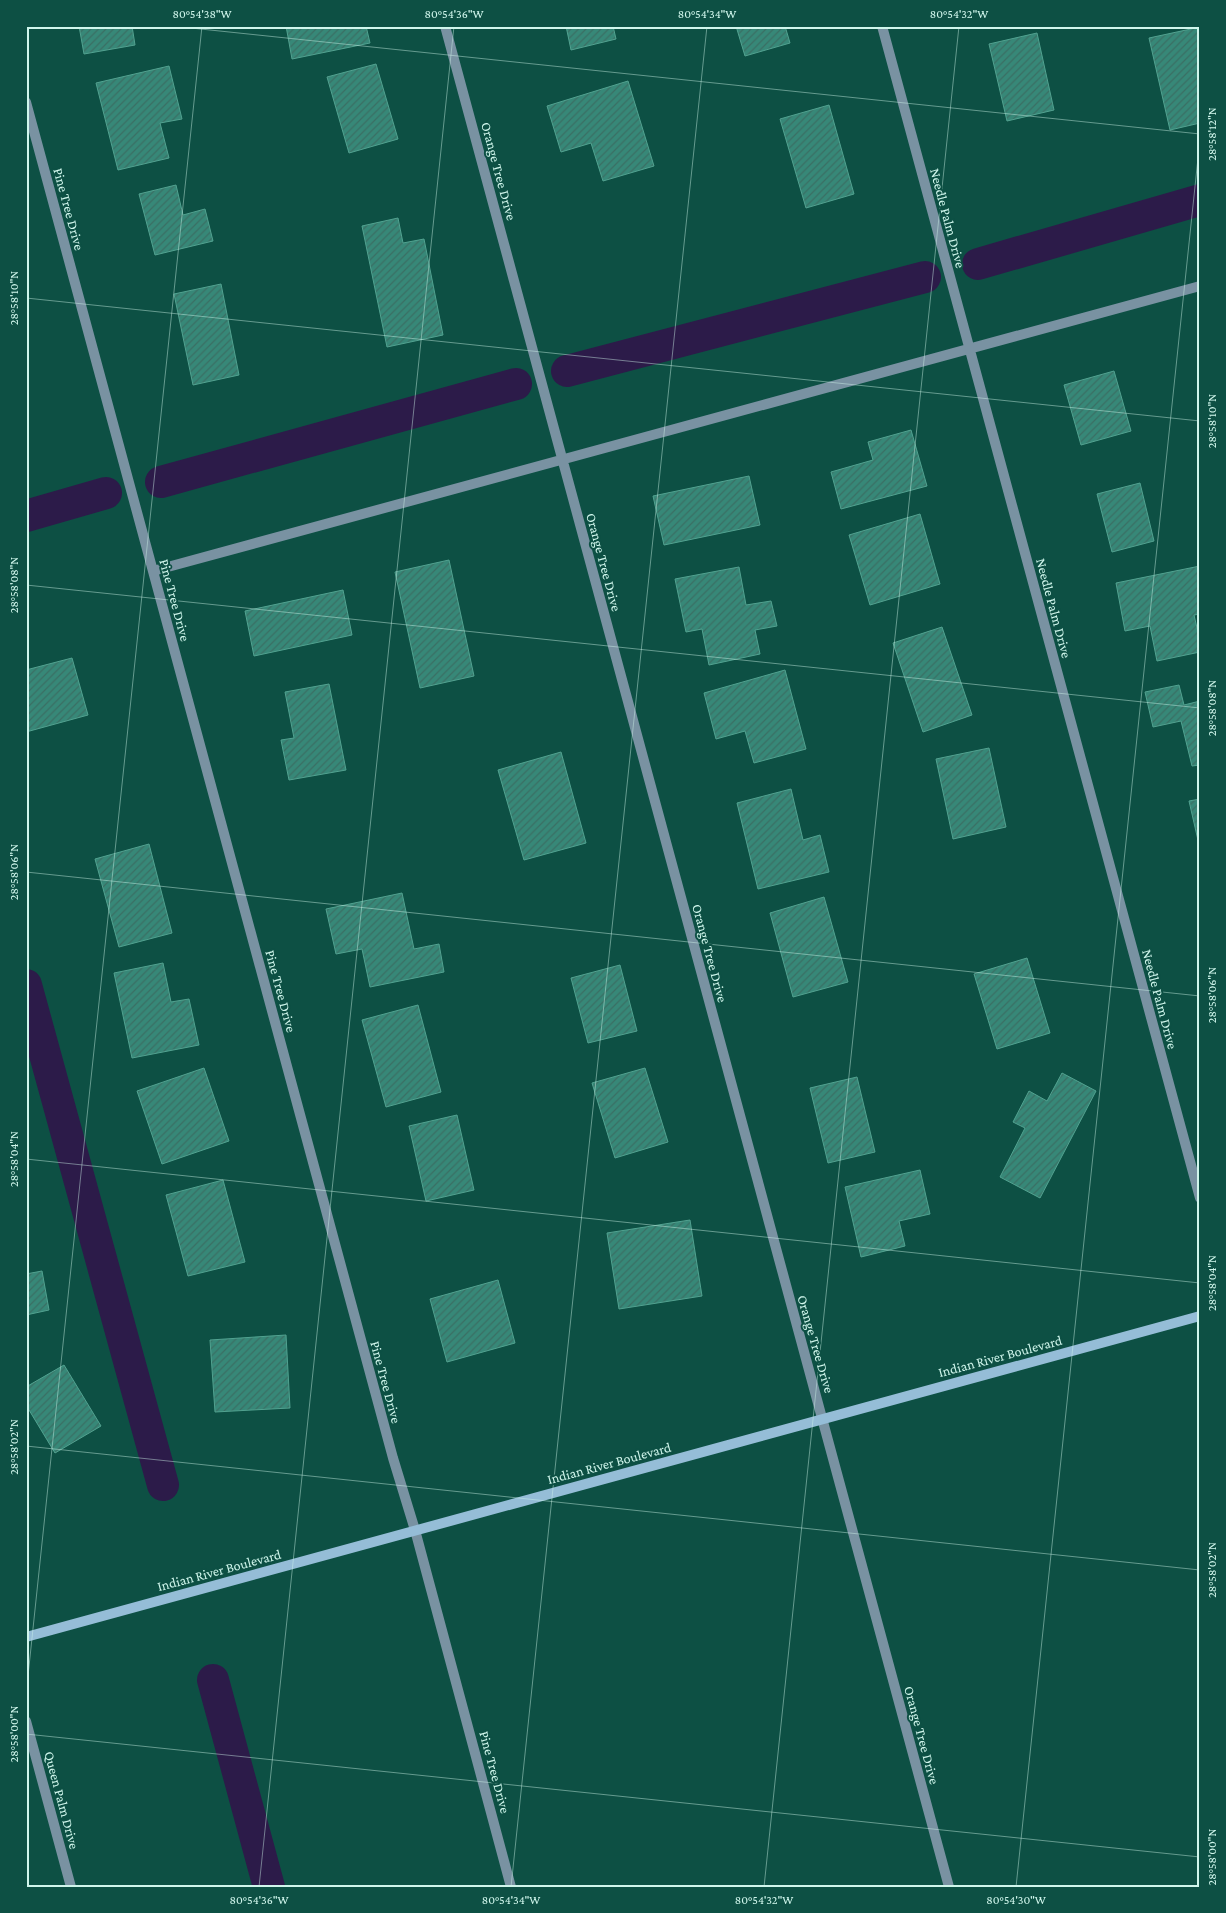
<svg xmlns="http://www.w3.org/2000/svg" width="1226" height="1913" viewBox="0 0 1226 1913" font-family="'Crimson Pro',serif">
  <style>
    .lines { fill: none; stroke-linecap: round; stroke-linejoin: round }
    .canal { stroke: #2c1b49; stroke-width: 32 }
    .building { fill: url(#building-hatch); stroke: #52a290 }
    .street { stroke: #7992a2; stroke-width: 10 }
    .secondary { stroke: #95bdd7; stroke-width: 10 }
    .ticks { fill: none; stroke: #d0f6ec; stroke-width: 1; stroke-opacity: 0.45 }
    .labels { text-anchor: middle; stroke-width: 4; stroke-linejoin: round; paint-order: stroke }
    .street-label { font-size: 14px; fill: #d0f6ec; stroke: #0d5044 }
    .neatline { fill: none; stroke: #d0f6ec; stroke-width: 2 }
    .ticks-label { font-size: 12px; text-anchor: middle; fill: #d0f6ec }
  </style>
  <defs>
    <pattern id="building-hatch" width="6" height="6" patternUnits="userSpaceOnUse" patternTransform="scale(1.25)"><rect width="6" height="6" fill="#378878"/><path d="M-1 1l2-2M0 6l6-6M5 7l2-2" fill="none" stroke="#3a6f64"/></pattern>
  </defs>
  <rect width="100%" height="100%" fill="#0d5044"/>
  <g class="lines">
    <!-- canal -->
    <path class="canal" d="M978,264L1200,200
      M567,371L925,277
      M161,482L516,384
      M26,516L106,493
      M26,985L163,1485
      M213,1680L269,1887"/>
  </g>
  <!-- building -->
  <path class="building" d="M79,26H132L135,45L84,54Z
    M286,26H366L370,43L292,59Z
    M566,26H613L616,39L571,50Z
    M736,26H785L790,43L745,56Z
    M1200,27V123L1170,130L1149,38Z
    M1037,33L1054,110L1007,121L989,44Z
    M376,64L398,139L349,153L327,77Z
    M169,66L182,119L160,123L169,158L118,170L96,83Z
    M628,81L654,166L603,181L591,143L561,152L547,106Z
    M829,105L854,194L806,208L780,119Z
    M176,185L183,215L205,209L213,241L155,255L139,194Z
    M398,218L403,243L424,239L443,335L387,347L362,226Z
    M221,284L239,375L193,385L174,294Z
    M1114,371L1131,431L1081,445L1064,385Z
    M911,430L927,486L841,509L831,472L873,460L868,442Z
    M749,476L760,525L664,545L653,496Z
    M1140,483L1154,541L1112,552L1097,494Z
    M920,514L940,584L870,605L849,535Z
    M449,560L474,676L420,688L395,572Z
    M1200,566V614L1194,615L1200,641V652L1157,661L1150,626L1125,631L1116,583Z
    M739,567L746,605L771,601L777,626L755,630L760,654L709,665L702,629L686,632L675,579Z
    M343,590L352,635L254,656L245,611Z
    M942,627L972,715L923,732L893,643Z
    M72,658L88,715L26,732V670Z
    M785,670L806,749L754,763L745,731L716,739L704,693Z
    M329,684L346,770L289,780L281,740L294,738L285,692Z
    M1179,685L1184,705L1200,701V765L1192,766L1181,721L1153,727L1145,692Z
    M989,748L1006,827L953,839L936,759Z
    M561,752L586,843L524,860L498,770Z
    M791,789L803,840L820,835L829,872L758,889L737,803Z
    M1200,799V849L1189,801Z
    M149,844L172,933L119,947L95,859Z
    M402,893L414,949L439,944L444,972L370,987L362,949L336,954L326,909Z
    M824,897L848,982L793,997L770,913Z
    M1027,958L1050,1033L997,1049L974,974Z
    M163,963L171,1002L189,999L199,1045L132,1058L114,973Z
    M620,965L637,1031L588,1043L571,978Z
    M418,1005L441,1092L386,1107L362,1020Z
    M204,1068L229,1141L162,1164L137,1091Z
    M645,1068L668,1142L615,1158L592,1083Z
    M1062,1073L1096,1091L1040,1198L1000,1177L1025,1128L1013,1122L1029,1091L1047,1101Z
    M857,1077L875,1152L828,1163L810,1088Z
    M457,1115L474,1190L426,1201L409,1126Z
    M920,1170L930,1214L899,1221L905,1246L861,1257L845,1187Z
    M223,1180L245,1262L188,1276L166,1195Z
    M690,1220L702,1296L619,1309L607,1233Z
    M42,1271L49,1310L26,1315V1274Z
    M498,1280L515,1343L447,1362L430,1299Z
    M286,1335L290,1408L215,1412L210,1340Z
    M64,1365L101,1426L55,1453L26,1405V1387Z"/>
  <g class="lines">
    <!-- street -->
    <path class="street" d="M445,26L949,1887
      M882,26L1200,1198
      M26,102L393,1458L415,1530L511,1887
      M153,571L1200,286
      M26,1721L71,1887"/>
    <!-- secondary -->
    <path class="secondary" d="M26,1637L1200,1316"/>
  </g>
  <!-- ticks -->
  <path class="ticks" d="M172,26L1200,134M26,298L1200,421M26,585L1200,708M26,872L1200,996M26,1159L1200,1283M26,1446L1200,1570M26,1695L202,26M26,1734L1200,1857M259,1887L454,26M511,1887L707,26M764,1887L959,26M1016,1887L1200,139"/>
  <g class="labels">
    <!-- street labels -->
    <g class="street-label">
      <text transform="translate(499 171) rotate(75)" y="5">Orange Tree Drive</text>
      <text transform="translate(69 209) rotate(75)" y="5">Pine Tree Drive</text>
      <text transform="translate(948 218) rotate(75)" y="5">Needle Palm Drive</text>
      <text transform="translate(604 562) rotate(75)" y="5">Orange Tree Drive</text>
      <text transform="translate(175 600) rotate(75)" y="5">Pine Tree Drive</text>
      <text transform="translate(1054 608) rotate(75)" y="5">Needle Palm Drive</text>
      <text transform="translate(710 953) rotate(75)" y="5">Orange Tree Drive</text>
      <text transform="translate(281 991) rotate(75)" y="5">Pine Tree Drive</text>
      <text transform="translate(1160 999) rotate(75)" y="5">Needle Palm Drive</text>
      <text transform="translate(816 1344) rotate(74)" y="5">Orange Tree Drive</text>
      <text transform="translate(1000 1356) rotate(-15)" y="5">Indian River Boulevard</text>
      <text transform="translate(386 1382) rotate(75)" y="5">Pine Tree Drive</text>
      <text transform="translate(609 1463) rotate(-15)" y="5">Indian River Boulevard</text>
      <text transform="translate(219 1570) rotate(-15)" y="5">Indian River Boulevard</text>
      <text transform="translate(922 1735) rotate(75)" y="5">Orange Tree Drive</text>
      <text transform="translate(495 1772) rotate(75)" y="5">Pine Tree Drive</text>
      <text transform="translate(62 1800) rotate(75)" y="5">Queen Palm Drive</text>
    </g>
  </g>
  <!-- border -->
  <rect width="1226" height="1913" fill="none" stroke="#0d5044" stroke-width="55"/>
  <rect x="28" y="28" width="1170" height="1858" class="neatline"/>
  <g class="ticks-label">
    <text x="202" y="18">80°54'38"W</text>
    <text x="454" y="18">80°54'36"W</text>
    <text x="707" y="18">80°54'34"W</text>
    <text x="959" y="18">80°54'32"W</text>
    <text transform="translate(1212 134) rotate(-90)" y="4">28°58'12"N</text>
    <text transform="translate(14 298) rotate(-90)" y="4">28°58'10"N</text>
    <text transform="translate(1212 421) rotate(-90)" y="4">28°58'10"N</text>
    <text transform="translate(14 585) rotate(-90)" y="4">28°58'08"N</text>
    <text transform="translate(1212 708) rotate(-90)" y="4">28°58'08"N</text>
    <text transform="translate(14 872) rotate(-90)" y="4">28°58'06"N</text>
    <text transform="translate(1212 995) rotate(-90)" y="4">28°58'06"N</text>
    <text transform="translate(14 1159) rotate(-90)" y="4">28°58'04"N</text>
    <text transform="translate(1212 1283) rotate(-90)" y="4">28°58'04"N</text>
    <text transform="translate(14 1447) rotate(-90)" y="4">28°58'02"N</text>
    <text transform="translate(1212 1570) rotate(-90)" y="4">28°58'02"N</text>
    <text transform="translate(14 1734) rotate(-90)" y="4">28°58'00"N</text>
    <text transform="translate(1212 1857) rotate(-90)" y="4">28°58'00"N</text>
    <text x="259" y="1904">80°54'36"W</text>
    <text x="511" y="1904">80°54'34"W</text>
    <text x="764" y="1904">80°54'32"W</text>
    <text x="1016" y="1904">80°54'30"W</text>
  </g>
</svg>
